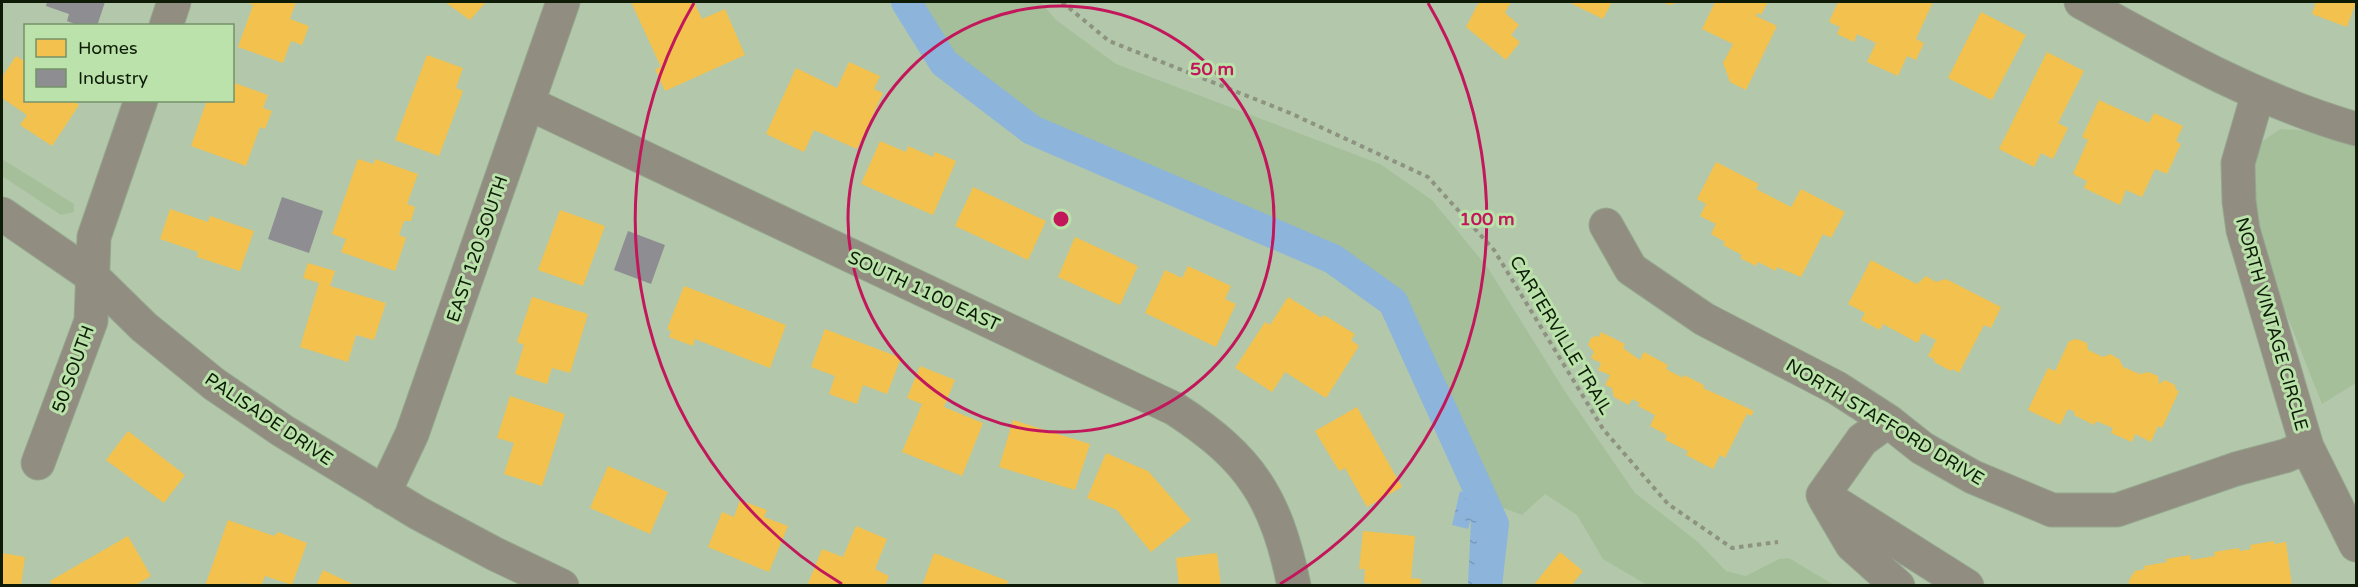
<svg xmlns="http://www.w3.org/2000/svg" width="2358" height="587" viewBox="0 0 2358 587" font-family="'Varela Round',sans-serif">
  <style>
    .green { fill: #a5bf9a }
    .water { fill: url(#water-ripples) }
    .homes { fill: #f2c14e }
    .industry { fill: #8d8d92 }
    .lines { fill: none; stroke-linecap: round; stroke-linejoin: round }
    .canal { stroke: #8db4da; stroke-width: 30 }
    .minor-casing { stroke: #96a68f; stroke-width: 35 }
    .path { stroke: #8d9281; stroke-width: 4; stroke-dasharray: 4.5 4.5; stroke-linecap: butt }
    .minor { stroke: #918e81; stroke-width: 33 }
    .ring { fill: none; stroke: #c2185b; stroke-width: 3 }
    .labels { text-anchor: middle; stroke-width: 6; stroke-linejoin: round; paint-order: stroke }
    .street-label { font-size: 18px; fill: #0d1b07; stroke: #bae2aa }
    .centre { fill: #c2185b; stroke: #bae2aa; stroke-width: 3 }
    .ring-label { font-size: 18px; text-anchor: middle; font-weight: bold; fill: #c2185b; stroke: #bae2aa; stroke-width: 6; stroke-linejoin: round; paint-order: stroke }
  </style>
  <defs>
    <pattern id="water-ripples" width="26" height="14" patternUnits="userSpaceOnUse" patternTransform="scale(1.5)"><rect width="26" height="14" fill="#8db4da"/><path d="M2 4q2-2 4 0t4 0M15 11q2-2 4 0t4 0" fill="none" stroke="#789aba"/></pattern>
  </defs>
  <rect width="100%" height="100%" fill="#b3c8aa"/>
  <!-- green -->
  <path class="green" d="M914,2H1041L1056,20L1116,64L1380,164L1432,200L1488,268L1564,390L1635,493L1698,542L1726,571L1746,576L1779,559L1789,558L1834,585H1647L1603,559L1577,515L1545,494L1522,515L1496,505L1412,321L1364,270L1038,123L958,63Z
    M2280,129L2313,131L2356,142V383L2322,404L2250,222L2252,156L2263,141Z
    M2,159L74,204V212L61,215L2,176Z"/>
  <!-- water -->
  <path class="water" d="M1460,491L1496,505L1500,535L1497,585H1468L1471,519L1468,529L1452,525Z"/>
  <!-- homes -->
  <path class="homes" d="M246,2H296L290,19L309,26L302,45L291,41L283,63L238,47L253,5Z
    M445,2H486L470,20Z
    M631,2H694L702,19L725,9L745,55L665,91L655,69L661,67Z
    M1479,2H1511L1505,13L1519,25L1511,35L1520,42L1506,60L1466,27Z
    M1573,2H1612L1603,19L1572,4Z
    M1661,2H1679L1670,5Z
    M1715,2H1768L1761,15L1757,13L1756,16L1777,26L1746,90L1730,82L1723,63L1733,44L1702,29Z
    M1838,2H1933L1916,39L1924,43L1916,60L1907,56L1898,76L1867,62L1876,43L1857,34L1854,42L1837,34L1840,27L1829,22Z
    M2316,2H2356L2347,27L2312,14Z
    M1981,12L2026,35L1992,100L1948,78Z
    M2047,52L2084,71L2058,123L2068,128L2053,159L2041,153L2034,167L1999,149Z
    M427,55L463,68L456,88L463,91L439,156L395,140Z
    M16,56L26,62V100H73L79,105L52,146L20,125L27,115L2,98V77Z
    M849,62L880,76L874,89L883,93L857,149L814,130L804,152L766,134L796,68L837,88Z
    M232,82L268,95L263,108L272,111L265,129L260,127L246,166L191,146L207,100H232Z
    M2099,100L2149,123L2154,113L2183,126L2176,141L2181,144L2167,174L2155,169L2142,197L2126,190L2120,205L2084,188L2087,181L2073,174L2088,140L2082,137Z
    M880,141L906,152L908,146L933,157L935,152L956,161L933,215L861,184Z
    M358,159L374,164L375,159L418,174L407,204L415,207L411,221H404L399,235L406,238L395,271L341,252L346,239L332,234Z
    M1716,162L1759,184L1756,189L1791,207L1801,189L1845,212L1831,238L1823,234L1801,277L1777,267L1776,271L1758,262L1756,266L1740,258L1742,255L1723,245L1725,242L1711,234L1716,224L1700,216L1706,204L1697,199Z
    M973,187L1046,221L1028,260L955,226Z
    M170,209L208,222L210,216L254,231L240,271L197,257L198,252L160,239Z
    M560,210L605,226L583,286L538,270Z
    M1075,237L1138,266L1120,305L1058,277Z
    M1871,260L1917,284L1926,276L1936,282L1946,279L2001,307L1991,328L1984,325L1959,373L1953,369L1951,371L1934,362L1935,360L1928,356L1936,340L1922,333L1918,343L1883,324L1880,330L1861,320L1865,313L1848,304Z
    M308,263L335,271L330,286L386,303L374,340L356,335L348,362L300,347L319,283L303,278Z
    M1188,266L1231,286L1225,299L1236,304L1216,347L1145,313L1165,270L1182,278Z
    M684,286L786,325L770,368L695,339L693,346L669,337L671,331L667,329Z
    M532,297L588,314L570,373L552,368L547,384L515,374L524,345L517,342Z
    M1288,297L1322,318L1324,315L1355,334L1351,340L1359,346L1326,398L1285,372L1272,392L1235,368L1265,322L1270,325Z
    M825,329L901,358L887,394L863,385L857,404L829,394L835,376L811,367Z
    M1601,332L1625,344L1623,348L1640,360L1644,352L1668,365L1666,369L1683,378L1684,375L1704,385L1703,388L1754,411L1751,416L1747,414L1725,458L1720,455L1713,469L1686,455L1688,451L1665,440L1667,435L1650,426L1655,415L1638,406L1640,403L1632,399L1629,405L1614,397L1612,388L1605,385L1610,375L1598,370L1601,363L1591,358L1594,352L1588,345L1591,338L1596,336L1599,337Z
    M2077,339L2087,343L2088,350L2103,357L2110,354L2119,359L2123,367L2140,374L2148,372L2158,376L2159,384L2165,380L2175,385L2176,390L2179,391L2162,428L2158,426L2151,442L2135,434L2132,442L2111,433L2113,428L2096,421L2094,425L2074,415L2075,412L2068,409L2060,425L2028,410L2048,368L2055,371L2069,341Z
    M920,366L955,380L944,407L983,423L962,476L902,452L922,404L907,398Z
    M510,396L565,414L542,486L504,474L514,443L497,438Z
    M1357,407L1402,487L1367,507L1345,468L1339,471L1315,431Z
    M1013,420L1090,444L1075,490L999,467Z
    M128,431L185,475L164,503L106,460Z
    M1106,453L1148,471L1191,520L1151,552L1117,510L1087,498Z
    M608,466L668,492L650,534L590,508Z
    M740,500L767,510L764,517L788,526L769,572L708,547L722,512L734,517Z
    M228,520L274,536L278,532L307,543L292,585L265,576L261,586L242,583L241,586H205Z
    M856,526L887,539L875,569L889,576L885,586H807L822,549L843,557Z
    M1363,531L1415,536L1411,578L1421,579V586H1372V584L1364,583L1365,569H1359Z
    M128,536L151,576L134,586H52L50,581Z
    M2274,541V544L2286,542L2292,586H2129V580L2135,571L2145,569L2144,566L2167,562L2166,559L2190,555L2191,560L2215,556L2214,552L2239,548L2240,551L2251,549L2250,545Z
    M1560,552L1583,571L1573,583L1576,586H1533Z
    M2,553L25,557L21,586H2Z
    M934,553L1008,581L1006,586H922Z
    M1217,553L1221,586H1179L1176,558Z
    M323,570L357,586H316Z"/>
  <!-- industry -->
  <path class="industry" d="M47,2H105L97,26H80L67,21L69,14L46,6Z
    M282,197L323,211L309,253L268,239Z
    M628,231L665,245L651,284L614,270Z"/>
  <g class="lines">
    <!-- canal -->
    <path class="canal" d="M906,2L944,63L1032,130L1333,259L1393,302L1494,524L1487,586"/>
    <defs>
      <path id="minor" d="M2081,2C2170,51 2258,101 2356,129
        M166,26L174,2
        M2258,94L2238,163L2239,201L2243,230L2307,447L2356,545
        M528,103L1175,409C1250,458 1276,497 1294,586
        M2,214L92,276L144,327L214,384L283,431L418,513L495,554L562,586
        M1606,225L1631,269L1704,319L1837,388L1888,421L1922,448L1973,477L2052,510H2117L2236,469L2285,456L2307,447
        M38,463L91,321L94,237L141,100
        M384,493L412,434L563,2
        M1823,495L1967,586
        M1823,495L1862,440L1888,421
        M1825,499L1852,545L1898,586"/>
    </defs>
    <!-- minor casing -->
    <use href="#minor" class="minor-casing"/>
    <!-- path -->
    <path class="path" d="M1062,2L1109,41L1290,113L1428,177L1494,250L1603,429L1668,504L1732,548L1778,542"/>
    <!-- minor -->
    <use href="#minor" class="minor"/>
  </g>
  <!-- distance rings -->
  <g class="ring">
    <circle cx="1061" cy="219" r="213"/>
    <path d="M842 584A426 426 0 0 1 694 3M1428 3A426 426 0 0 1 1280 584"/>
  </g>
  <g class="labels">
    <!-- street labels -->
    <g class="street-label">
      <text transform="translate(477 249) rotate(-71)" y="6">EAST 120 SOUTH</text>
      <text transform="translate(924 291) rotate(25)" y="6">SOUTH 1100 EAST</text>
      <text transform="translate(2272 324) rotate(74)" y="6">NORTH VINTAGE CIRCLE</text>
      <text transform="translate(1561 335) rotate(59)" y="6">CARTERVILLE TRAIL</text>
      <text transform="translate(73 369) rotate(-70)" y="6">50 SOUTH</text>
      <text transform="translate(269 419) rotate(34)" y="6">PALISADE DRIVE</text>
      <text transform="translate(1885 422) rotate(31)" y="6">NORTH STAFFORD DRIVE</text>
    </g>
  </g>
  <circle cx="1061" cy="219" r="9" class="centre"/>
  <g class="ring-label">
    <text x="1212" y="75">50 m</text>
    <text x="1487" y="225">100 m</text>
  </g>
  <!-- border -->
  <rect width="2358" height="587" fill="none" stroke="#0d1b07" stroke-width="6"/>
  <!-- legend -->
  <rect x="24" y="24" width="210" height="78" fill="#bae2aa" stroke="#759269" stroke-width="1.5"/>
  <rect x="36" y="39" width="30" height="18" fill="#f2c14e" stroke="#759269" stroke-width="1.5"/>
  <text x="78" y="54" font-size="18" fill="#0d1b07">Homes</text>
  <rect x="36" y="69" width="30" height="18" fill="#8d8d92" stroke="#759269" stroke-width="1.5"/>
  <text x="78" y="84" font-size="18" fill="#0d1b07">Industry</text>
</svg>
